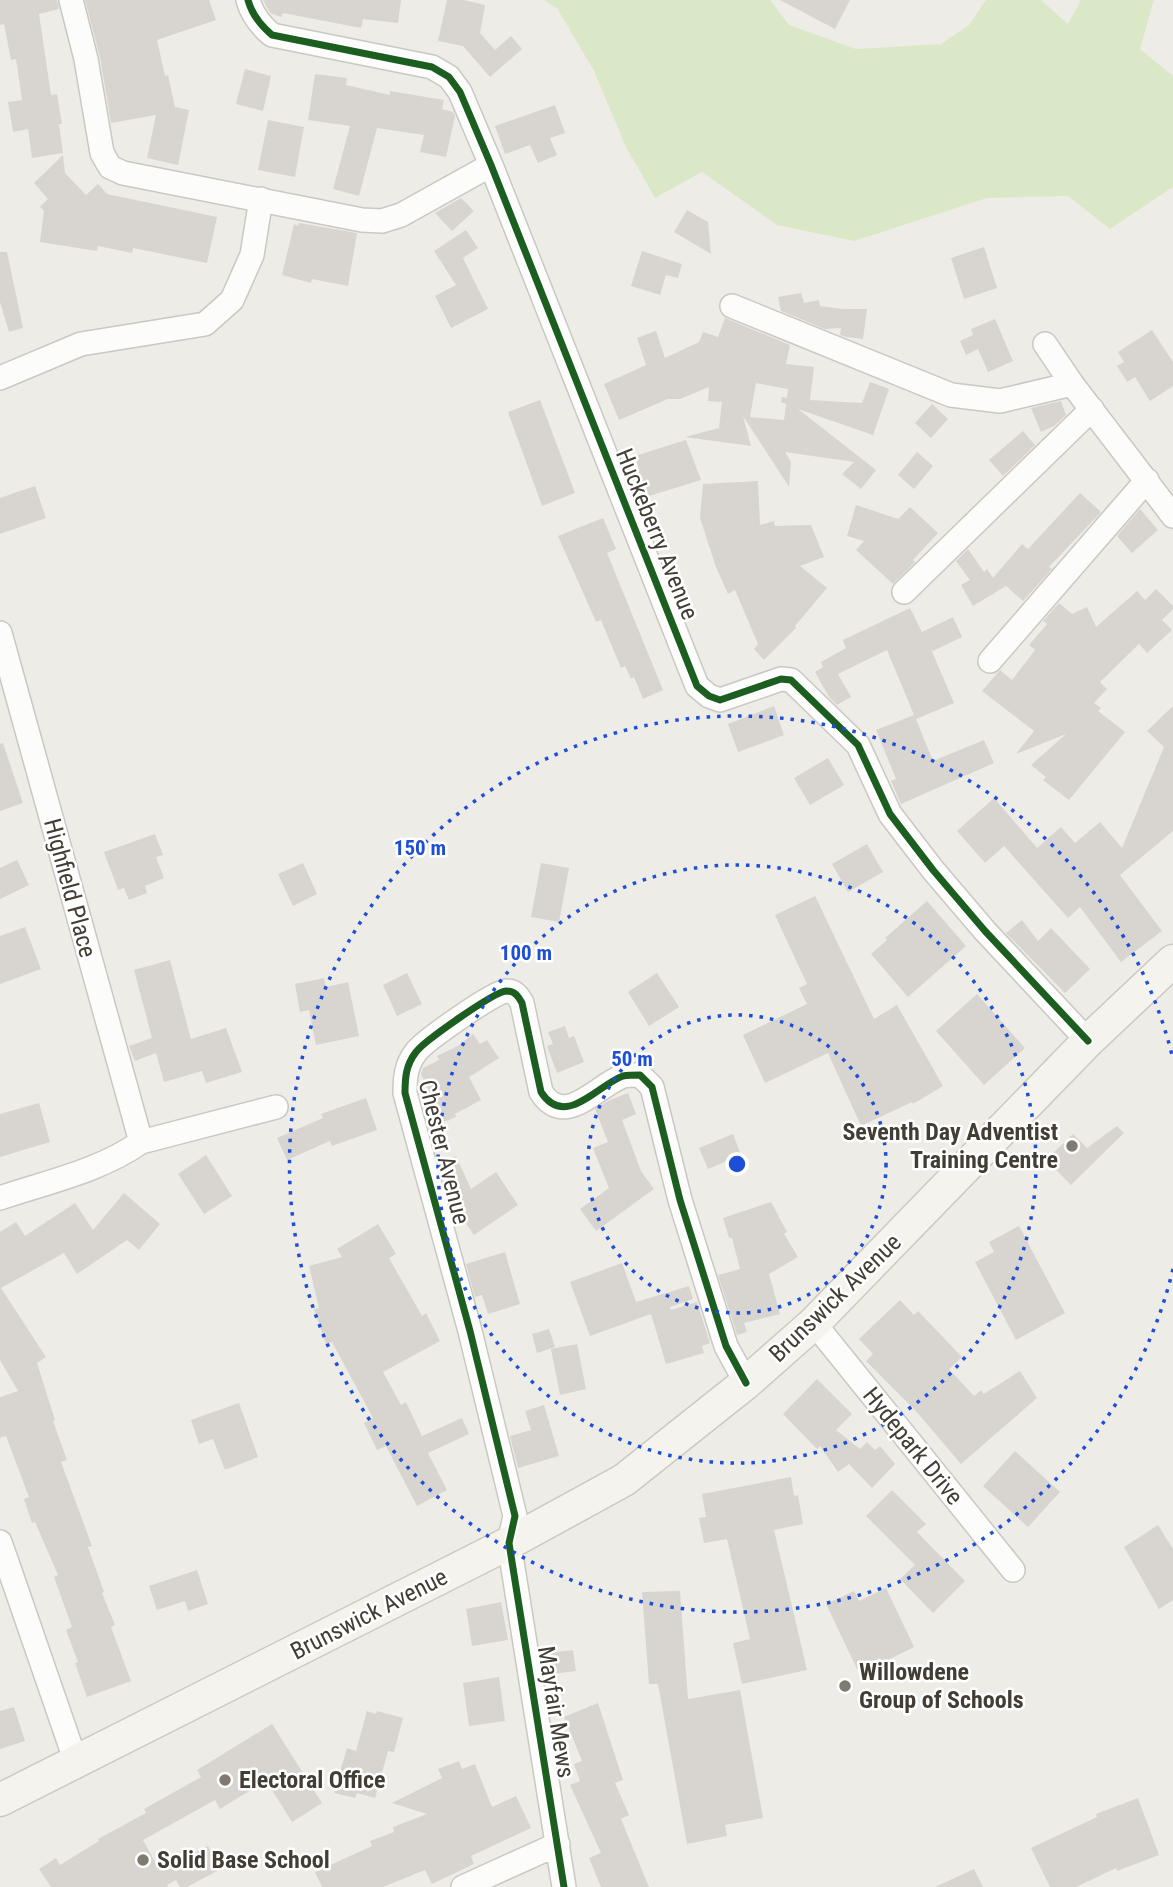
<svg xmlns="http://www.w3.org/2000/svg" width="1173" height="1887" viewBox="0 0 1173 1887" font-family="'Roboto Condensed',sans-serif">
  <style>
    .green { fill: #dbe8c8 }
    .building { fill: #d8d5d0; fill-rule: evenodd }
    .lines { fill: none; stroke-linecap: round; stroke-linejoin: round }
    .minor-casing { stroke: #cac8c3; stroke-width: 26 }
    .secondary-casing { stroke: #cdc9bf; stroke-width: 35 }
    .minor { stroke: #fcfcfb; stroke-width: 23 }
    .secondary { stroke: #f5f3ed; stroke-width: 32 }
    .cycleway-casing { stroke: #fff; stroke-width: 11 }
    .cycleway { stroke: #1b5e20; stroke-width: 7 }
    .ring { fill: none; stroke: #1d4ed8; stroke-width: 3.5; stroke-dasharray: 3.5 7 }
    .poi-dot { fill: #7f7b73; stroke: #fff; stroke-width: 2.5 }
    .labels { text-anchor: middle; stroke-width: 5; stroke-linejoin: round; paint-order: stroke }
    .street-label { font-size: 24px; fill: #433e35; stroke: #fff }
    .poi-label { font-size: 24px; font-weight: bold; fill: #433e35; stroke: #fff; text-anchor: start }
    .centre { fill: #1d4ed8; stroke: #fff; stroke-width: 3.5 }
    .ring-label { font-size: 21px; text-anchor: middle; font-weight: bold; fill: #1d4ed8; stroke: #fff; stroke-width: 5; stroke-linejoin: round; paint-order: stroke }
  </style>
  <rect width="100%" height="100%" fill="#eeece7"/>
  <!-- green -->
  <path class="green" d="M544,0H770L789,25L856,49L941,44L969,25L986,0H1041L1068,24L1081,0H1154L1140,49L1173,76V187L1110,229L1068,196L987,198L854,241L777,225L702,172L655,198L626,147L594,71L557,8Z"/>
  <!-- building -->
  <path class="building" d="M0,0H57L59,9L39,14L51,95L57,94L62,124H59L63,153L32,158L28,129L13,132L8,102L22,100L16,59L11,60L4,24L0,25Z
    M85,0H209L216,20L157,40L165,76L168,75L175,107L189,110L178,165L147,158L156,115L111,123L100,57Z
    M263,0H401L398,23L363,19L361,28L283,13L281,17L270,13Z
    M447,0H464L485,5L480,33L495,50L511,36L522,49L490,77L463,46L438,41Z
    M780,0H850L835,29Z
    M245,69L271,76L263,111L236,104Z
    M315,74L347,78L346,85L390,95V91L444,100L442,109L453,112L455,116L446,157L420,152L424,135L377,128L359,196L333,189L350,126L308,120Z
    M555,105L565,133L550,138L557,155L538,163L530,145L505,154L495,126Z
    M268,120L304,127L295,177L258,170Z
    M63,155L65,173L86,195L98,184L107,194L217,217L207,263L133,248L132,253L98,246L97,251L40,242L44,211L40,207L48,199L34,183Z
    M461,198L474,211L452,231L435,213Z
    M687,210L708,222L711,254L674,232Z
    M299,223L357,233L348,286L312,279L311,283L282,275L294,224L298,226Z
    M466,230L478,248L463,258L488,309L451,328L435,296L456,285L434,251Z
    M984,247L997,288L964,299L951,258Z
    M642,251L682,264L678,278L666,275L660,295L631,286Z
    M0,252H7L23,328L9,332L0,302Z
    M801,293L804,303L819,300L820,306L842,309H867L863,339L846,337L840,335L841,328L825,329L781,311L778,297Z
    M725,318L790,345L786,364L814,367L810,400L862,403L870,382L889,389L873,435L798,409L876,470L861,489L842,474L854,462L785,452L791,462L789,487L743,416L751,446L685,437L719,428L722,402L708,401L709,387L680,399H668L619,420L604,384L646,365L637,338L656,331L665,358L699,342L703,332L718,337ZM756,383L788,389L787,398L782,397L781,402L786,404L784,420L750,417Z
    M995,319L1013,361L988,372L978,349L966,355L960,341L973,335L971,329Z
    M1152,330L1173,362V386L1150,401L1135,377L1127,382L1117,366L1124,362L1118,352Z
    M540,400L575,493L542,506L508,412Z
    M1061,401L1066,415L1054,426L1041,432L1031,408Z
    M932,404L948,419L931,438L915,423Z
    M1023,431L1035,445L1003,476L989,460Z
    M686,440L701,480L646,497L648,501L640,505L628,474L639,469L635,456Z
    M917,452L933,466L914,489L898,475Z
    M758,481L760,525L774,521L775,526L811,525L824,557L800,566L827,588L795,626L796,628L764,660L754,649L758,644L735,590L728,594L716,567L700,518L703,484Z
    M35,486L46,518L0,534V498Z
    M1080,493L1101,512L1049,567L1052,569L1023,601L1006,586L973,606L961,585L970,580L956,561L968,549L984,572L987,569L993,578L1022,544L1028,549Z
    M856,505L898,519L910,507L938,533L913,560L915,562L893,584L856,550L864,541L847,536Z
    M1140,509L1158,530L1132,553L1117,536Z
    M603,518L616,549L607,553L663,690L643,699L634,677L631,679L625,666L621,668L601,620L596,622L558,536Z
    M1156,589L1173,606V609L1162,620L1172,630L1147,653L1139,644L1100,682L1107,689L1094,703L1101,708L1098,711L1125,732L1069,800L1043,780L1046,777L1031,765L1066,734L1016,754L1034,731L982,691L1000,670L1012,680L1035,650L1029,645L1047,624L1043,621L1059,603L1072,614L1087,607L1096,627L1137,591L1145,600Z
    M910,608L922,632L953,617L962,637L933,651L931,649L954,703L916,719L933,761L984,740L994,763L901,804L891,781L896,779L876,730L914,715L887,650L838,674L851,697L837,705L829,697L815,672L823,667L821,662L846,648L843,640Z
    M774,706L784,735L738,752L728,724Z
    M1173,706V831L1120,875L1162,931L1121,962L1080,907L1068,918L1004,846L985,863L957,831L994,798L1037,848L1061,827L1075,843L1100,822L1122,848L1164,747L1147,731Z
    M3,743L23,803L0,811V744Z
    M828,758L844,785L810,805L794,778Z
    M155,834L163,855L156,857L164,878L145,886L147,893L129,900L124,888L118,890L104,852Z
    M867,844L883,872L848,892L832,864Z
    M17,860L29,885L0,899V868Z
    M303,863L317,894L293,906L278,874Z
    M541,863L569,868L559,922L531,917Z
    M815,896L874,1019L897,1005L943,1086L913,1104L912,1102L861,1126L828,1053L765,1083L743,1035L807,1004L799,988L807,984L775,915Z
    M927,901L966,946L908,997L871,954L887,940L885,938Z
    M1022,920L1038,941L1051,928L1090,969L1065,993L1006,933Z
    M25,927L41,969L0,984V936Z
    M170,960L191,1039L226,1028L242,1072L206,1083L202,1071L164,1082L156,1053L135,1061L129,1046L152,1038L134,970Z
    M407,973L422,1004L397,1016L383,985Z
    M657,973L679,1007L649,1026L628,992Z
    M324,978L326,987L348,982L359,1036L316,1045L309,1010L300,1012L295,984Z
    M977,994L1025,1048L984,1085L936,1031Z
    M565,1026L569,1038L574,1036L584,1062L557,1073L547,1046L553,1044L548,1032Z
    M473,1034L480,1044L487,1040L499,1058L469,1077L481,1100L455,1114L456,1117L429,1128L420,1096L429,1092L421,1074L423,1068L439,1060L437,1056L458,1046Z
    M628,1093L636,1114L622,1120L641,1171L654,1189L596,1231L580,1209L609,1188L593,1148L608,1142L595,1109L608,1101Z
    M366,1098L377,1130L332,1146L330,1141L287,1160L277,1138L323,1118L321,1114Z
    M39,1103L50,1142L0,1157V1114Z
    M1117,1126L1124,1133L1071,1185L1046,1160L1073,1134L1087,1148Z
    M733,1134L741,1155L708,1169L699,1148Z
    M206,1155L232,1196L204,1214L178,1174Z
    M456,1156L471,1189L496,1172L518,1205L474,1235L448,1197L439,1164Z
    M124,1193L160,1224L139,1250L127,1240L77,1274L64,1253L1,1288L46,1357L37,1363L55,1420L53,1421L67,1460L61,1462L92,1546L88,1547L104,1592L102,1593L115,1625L111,1627L131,1681L87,1697L75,1663L78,1662L66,1630L72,1627L54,1577L58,1575L35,1522L32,1523L24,1499L29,1497L6,1436L0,1438V1397L18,1391L0,1360V1232L16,1222L25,1236L75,1203L93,1230Z
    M771,1202L787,1232L784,1234L798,1257L769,1274L780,1314L744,1323L747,1332L737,1335L718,1275L740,1269L732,1238H729L723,1218Z
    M378,1224L396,1254L389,1258L422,1316L426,1313L440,1341L383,1372L401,1405L406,1402L422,1436L462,1418L469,1434L428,1453L447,1490L417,1506L386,1446L377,1450L364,1423L373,1418L332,1342L326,1344L314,1309L319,1308L309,1266L342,1257L337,1249Z
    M1019,1226L1065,1313L1016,1340L975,1262L994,1252L989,1242Z
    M505,1252L520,1304L488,1314L482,1295L475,1297L466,1264Z
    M622,1263L636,1302L689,1286L693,1299L670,1307L671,1310L697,1302L710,1343L702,1346L704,1353L666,1364L651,1314L590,1336L570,1282Z
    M900,1300L914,1315L918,1311L962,1357L949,1369L974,1396L981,1390L984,1394L1020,1371L1037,1398L961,1464L915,1410L866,1361L873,1354L859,1339Z
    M549,1329L555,1347L537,1353L532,1334Z
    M577,1344L586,1389L560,1395L551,1349Z
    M817,1379L852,1414L836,1430L860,1449L867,1442L875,1450L880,1446L895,1464L872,1488L849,1464L838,1472L820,1446L817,1449L783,1414Z
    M239,1403L258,1457L225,1470L213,1439L199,1444L191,1420Z
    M544,1405L559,1456L518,1468L510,1436L531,1430L525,1411Z
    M1015,1451L1060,1492L1028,1527L983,1486Z
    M791,1477L794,1496L798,1495L803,1524L774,1530L807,1670L742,1684L733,1643L750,1639L727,1539L704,1543L699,1518L706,1517L702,1494Z
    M892,1490L926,1524L917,1532L965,1581L933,1613L900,1579L915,1565L866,1516Z
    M1158,1525L1173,1549V1600L1159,1609L1124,1547Z
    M197,1570L208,1604L188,1611L185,1601L157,1610L149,1586Z
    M886,1588L914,1647L882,1663L880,1658L857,1669L826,1604L854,1591L859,1601Z
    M680,1591L688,1699L740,1690L763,1818L725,1825L727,1836L687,1844L658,1684H649L642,1592Z
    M501,1602L508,1640L472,1646L466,1609Z
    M573,1650L576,1671L552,1674L549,1653Z
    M499,1677L505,1721L469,1726L463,1683Z
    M598,1703L623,1780L615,1783L629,1815L621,1819L649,1887H601L589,1858L601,1853L570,1785L580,1781L574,1764L582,1761L564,1717Z
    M14,1707L25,1741L0,1749V1711Z
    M367,1711L376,1714L377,1711L403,1718L394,1752L388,1751L375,1798L357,1793L355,1798L334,1793L347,1748L356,1751Z
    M272,1724L322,1803L292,1822L266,1781L220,1809L215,1800L143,1840L160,1871L208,1846L221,1869L187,1887H180L176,1880L167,1885L168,1887H51L39,1869L56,1858L60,1865L99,1841L98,1839L146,1813L144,1809L201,1777L197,1770Z
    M459,1761L462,1769L475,1764L492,1807L516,1796L531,1828L471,1856L474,1864L432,1884L425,1870L383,1887H322L315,1872L372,1846L370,1841L394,1832L393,1827L427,1814L392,1803L442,1778L438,1769Z
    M1138,1798L1159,1855L1117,1871L1116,1868L1076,1887H1050L1031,1848L1097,1817L1096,1814Z
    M974,1869L983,1887H935Z"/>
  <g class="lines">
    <defs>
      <path id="minor" d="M71,0L86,59L102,153L110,167L123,173L362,220L382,221L401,215L491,165
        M248,0C252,15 260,25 272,35L432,67L449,77L460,92L491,165L697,686L709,696L720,700L781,679L791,680L858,745L890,814L933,870L985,931L1088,1041
        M732,306L951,395L1000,401L1072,384
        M1045,344L1072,384L1173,516
        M0,378L81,344L205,324L232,300L252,255L261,199
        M904,592L1092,409
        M0,633L141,1142
        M990,661L1147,480
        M0,1198C47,1182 100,1171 141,1142L276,1107
        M814,1323L1013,1570
        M0,1542L76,1762
        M463,1887L558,1844
        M564,1887L509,1543L515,1516L470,1331L405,1093C405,1077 406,1065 416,1052C424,1041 494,992 506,991C515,991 518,996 522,1003L541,1092C565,1129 596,1086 623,1076C628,1075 635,1075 640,1075L652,1087L680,1200L726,1346L746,1383"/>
      <path id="secondary" d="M0,1800L509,1543L624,1480L746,1383L814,1323L1088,1041L1173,961"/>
    </defs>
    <!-- minor casing -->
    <use href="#minor" class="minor-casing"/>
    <!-- secondary casing -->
    <use href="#secondary" class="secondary-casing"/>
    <!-- minor -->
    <use href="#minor" class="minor"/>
    <!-- secondary -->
    <use href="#secondary" class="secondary"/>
    <defs>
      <path id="cycleway" d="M248,0C252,15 260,25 272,35L432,67L449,77L460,92L491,165L697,686L709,696L720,700L781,679L791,680L858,745L890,814L933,870L985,931L1088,1041
        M564,1887L509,1543L515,1516L470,1331L405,1093C405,1077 406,1065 416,1052C424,1041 494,992 506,991C515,991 518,996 522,1003L541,1092C565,1129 596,1086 623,1076C628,1075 635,1075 640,1075L652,1087L680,1200L726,1346L746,1383"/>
    </defs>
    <!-- cycleway casing -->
    <use href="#cycleway" class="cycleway-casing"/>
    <!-- cycleway -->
    <use href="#cycleway" class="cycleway"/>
  </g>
  <!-- distance rings -->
  <g class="ring">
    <circle cx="737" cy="1164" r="149"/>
    <circle cx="737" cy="1164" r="299"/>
    <path d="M1173 1269A448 448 0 1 1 1173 1059"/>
  </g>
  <!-- markers -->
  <g class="poi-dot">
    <circle cx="1072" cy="1146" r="7"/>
    <circle cx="845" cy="1686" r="7"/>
    <circle cx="225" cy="1780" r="7"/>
    <circle cx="143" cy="1860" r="7"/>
  </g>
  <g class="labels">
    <!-- street labels -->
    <g class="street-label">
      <text transform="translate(657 534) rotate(68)" y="8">Huckeberry Avenue</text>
      <text transform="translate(70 888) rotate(75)" y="8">Highfield Place</text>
      <text transform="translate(444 1152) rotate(76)" y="8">Chester Avenue</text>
      <text transform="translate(835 1298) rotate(-44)" y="8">Brunswick Avenue</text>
      <text transform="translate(913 1446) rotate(51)" y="8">Hydepark Drive</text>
      <text transform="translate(369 1614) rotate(-27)" y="8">Brunswick Avenue</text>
      <text transform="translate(556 1712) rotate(81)" y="8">Mayfair Mews</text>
    </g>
    <!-- poi labels -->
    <g class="poi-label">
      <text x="1058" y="1140" text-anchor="end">Seventh Day Adventist<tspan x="1058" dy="28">Training Centre</tspan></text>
      <text x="859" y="1680">Willowdene<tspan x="859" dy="28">Group of Schools</tspan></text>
      <text x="239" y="1788">Electoral Office</text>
      <text x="157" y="1868">Solid Base School</text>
    </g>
  </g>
  <circle cx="737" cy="1164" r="10" class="centre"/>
  <g class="ring-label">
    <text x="420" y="855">150 m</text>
    <text x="526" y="960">100 m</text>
    <text x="632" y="1066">50 m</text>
  </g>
</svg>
